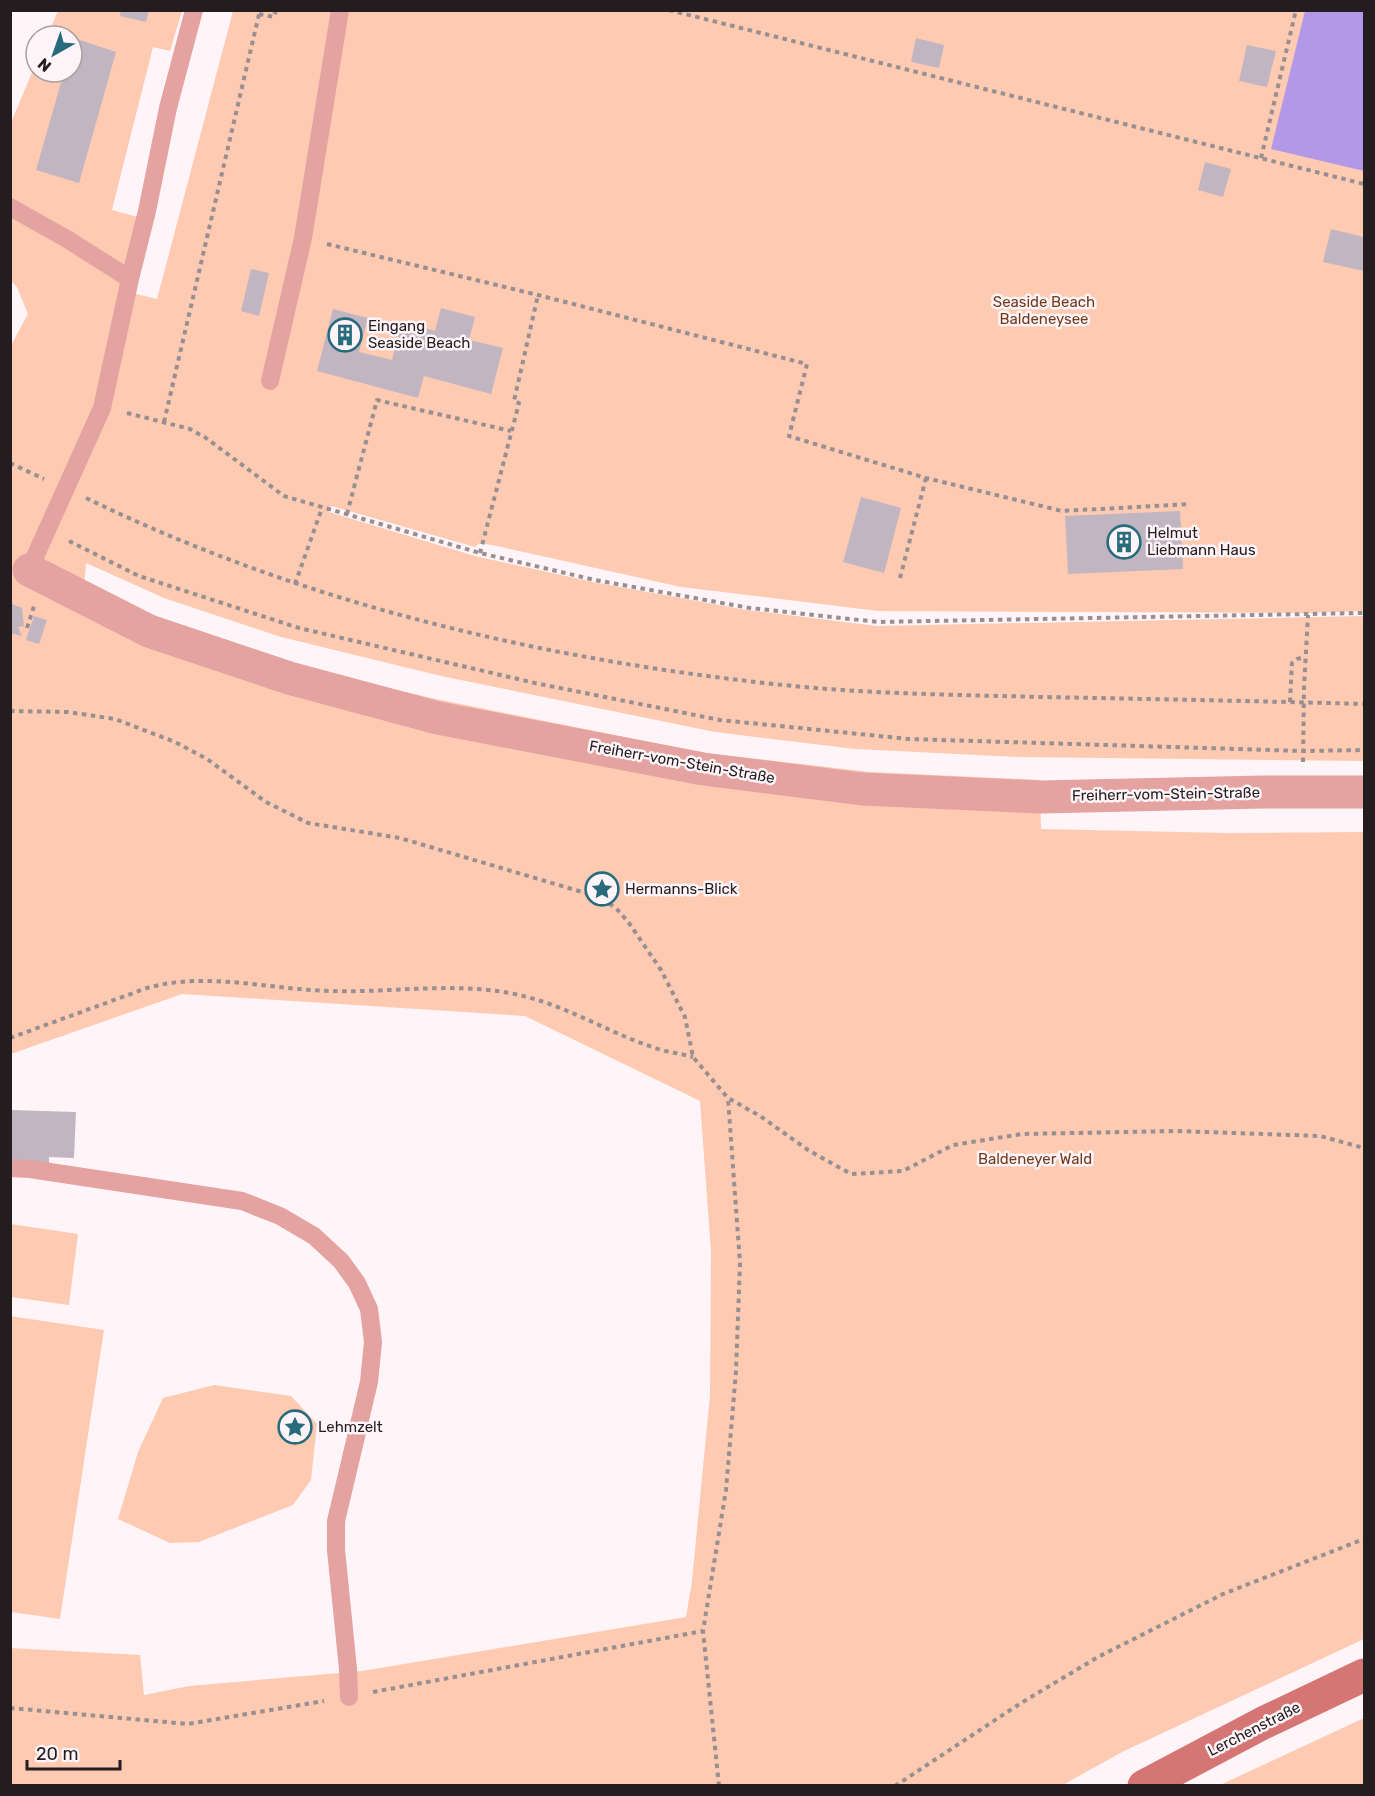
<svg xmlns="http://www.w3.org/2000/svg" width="1375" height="1796" viewBox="0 0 1375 1796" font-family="Rubik,sans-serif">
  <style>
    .green { fill: #fecbb2 }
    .water { fill: #b498e8 }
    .building { fill: #c0b5c0 }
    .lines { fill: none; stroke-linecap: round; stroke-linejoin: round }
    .path { stroke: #978f92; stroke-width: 4; stroke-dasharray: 4.5 4.5; stroke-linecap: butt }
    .service { stroke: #e4a2a0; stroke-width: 18 }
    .minor { stroke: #e4a2a0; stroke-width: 33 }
    .secondary { stroke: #d57675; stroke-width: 33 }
    .labels { text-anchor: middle; stroke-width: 5; stroke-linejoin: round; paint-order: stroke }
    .park-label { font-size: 15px; fill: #703a1b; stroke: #fff5f8 }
    .poi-label { font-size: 15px; fill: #231d1f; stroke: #fff5f8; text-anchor: start }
    .street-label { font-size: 15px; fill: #231d1f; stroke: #fff5f8 }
  </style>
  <rect width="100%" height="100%" fill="#fff5f8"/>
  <!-- green -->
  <path class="green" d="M58,11H182L170,51L153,47L112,210L149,220L132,293L157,299L233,11H1364V611L1307,613L878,611L681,587L497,546L480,543L475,547L331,506L329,512L475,556L593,582L747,610L877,626L1364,616V761L1019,757L855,749L715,732L441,676L281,637L164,598L86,563L84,588L154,618L292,665L436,699L704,753L871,772L1040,780L1041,829L1227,833L1364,832V1639L1122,1752L1061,1786L11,1785L10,1648L140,1655L144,1695L189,1686L362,1671L686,1617L692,1581L710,1395L711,1252L700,1101L525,1016L182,994L11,1054L10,347L28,314L17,287L11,281L10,125L36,63V72H72V36H47Z
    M11,1224L78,1234L69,1305L11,1297Z
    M10,1316L104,1330L60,1619L11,1612Z
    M214,1385L291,1396L317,1424L311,1480L293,1505L199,1542L170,1543L118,1519L138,1452L163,1398Z
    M1364,1718V1785H1219H1220Z"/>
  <!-- water -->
  <path class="water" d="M1305,11H1364V171L1271,149Z"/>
  <!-- building -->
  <path class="building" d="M121,10H149L146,22L120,16Z
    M74,38L116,52L79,183L36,170L64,72H72V46Z
    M916,38L944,45L939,68L911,62Z
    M1247,45L1276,51L1267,87L1239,81Z
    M1205,162L1231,169L1223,197L1198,190Z
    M1331,229L1364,237V271L1323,262Z
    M251,269L269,273L259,316L241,311Z
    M441,308L475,317L469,340L503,348L491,394L424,376L418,398L317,371L333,309L368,318L359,352L392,360L402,321L435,331Z
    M861,497L901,508L884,573L843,562Z
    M1180,511L1183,569L1068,574L1065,516Z
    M10,603L22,608L24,626L18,627L22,636L10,633Z
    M34,616L47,620L39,644L26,640Z
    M10,1110L76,1112L74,1158L49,1157V1163L10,1162Z"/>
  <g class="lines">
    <!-- path -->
    <path class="path" d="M669,10L1364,184
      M259,14L274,17L276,10
      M1261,158L1296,10
      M327,244L538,295L807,364L789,436L926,478L1062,511L1190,504
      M127,413L190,429L206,438L284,496L480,553L595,580L750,608L878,622L1364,613
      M164,422L260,10
      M10,463L44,479
      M86,498C309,606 548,661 793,686C876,694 960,695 1043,697C1150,699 1257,701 1364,704
      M347,514L377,400L511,431
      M69,541L139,576L299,628L535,683L720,720L909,739L1303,751L1364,750
      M480,553L519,403L514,401L538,295
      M900,578L926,478
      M295,584L322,508
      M27,628L34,606
      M1290,702L1292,663L1297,659L1305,657
      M10,711L68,712L115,719L175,742L207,759L266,802L308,823L400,838L599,897L616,908L629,923L661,970L685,1017L693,1057L728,1098L760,1116L808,1150L851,1174L903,1171L953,1145L1022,1134L1177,1131L1320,1136L1364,1148
      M1303,762L1304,688L1308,615
      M10,1038L147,988C207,971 271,990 332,991C396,993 464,980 527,997C574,1009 616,1037 662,1050C673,1053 683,1054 693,1057
      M373,1692L703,1631
      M10,1708L188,1724L324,1701
      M719,1786L703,1631L726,1490L736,1371L740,1263L728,1098
      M895,1786L1021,1703L1098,1657L1223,1594L1364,1539"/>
    <!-- service -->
    <path class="service" d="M10,207L67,239L130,279
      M270,381L303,238L340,10
      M29,570L102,408L130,279L147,211L168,108L194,10
      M10,1168L30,1169L242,1201L280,1216L314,1236L341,1261L357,1283L369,1309L373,1342L369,1382L336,1521V1550L348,1669L349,1697"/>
    <!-- minor -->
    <path class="minor" d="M29,570L149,631L289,678L438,718L703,769L862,789L1041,797L1263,792H1364"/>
    <!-- secondary -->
    <path class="secondary" d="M1144,1786L1263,1723L1364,1675"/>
  </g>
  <!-- icons -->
  <defs>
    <symbol id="building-ring" viewBox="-11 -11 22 22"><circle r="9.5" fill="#fff5f8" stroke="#286b7c" stroke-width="1.5"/><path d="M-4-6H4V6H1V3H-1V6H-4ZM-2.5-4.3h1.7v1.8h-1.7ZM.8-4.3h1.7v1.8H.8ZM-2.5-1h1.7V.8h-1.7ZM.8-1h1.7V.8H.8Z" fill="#286b7c"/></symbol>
    <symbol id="sight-ring" viewBox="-11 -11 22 22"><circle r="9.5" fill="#fff5f8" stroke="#286b7c" stroke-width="1.5"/><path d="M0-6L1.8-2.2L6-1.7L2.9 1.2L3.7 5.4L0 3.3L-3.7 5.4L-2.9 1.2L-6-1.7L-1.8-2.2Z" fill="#286b7c"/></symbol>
  </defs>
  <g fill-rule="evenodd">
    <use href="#building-ring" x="326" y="316" width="38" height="38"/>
    <use href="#building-ring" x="1105" y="523" width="38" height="38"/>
    <use href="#sight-ring" x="583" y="870" width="38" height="38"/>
    <use href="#sight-ring" x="276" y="1408" width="38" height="38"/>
  </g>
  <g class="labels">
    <!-- park labels -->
    <g class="park-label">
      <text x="1044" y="307">Seaside Beach<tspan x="1044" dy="17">Baldeneysee</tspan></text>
      <text x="1035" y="1164">Baldeneyer Wald</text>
    </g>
    <!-- poi labels -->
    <g class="poi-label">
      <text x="368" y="331">Eingang<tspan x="368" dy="17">Seaside Beach</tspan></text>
      <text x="1147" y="538">Helmut<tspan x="1147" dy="17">Liebmann Haus</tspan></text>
      <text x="625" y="894">Hermanns-Blick</text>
      <text x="318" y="1432">Lehmzelt</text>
    </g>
    <!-- street labels -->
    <g class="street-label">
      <text transform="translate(682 762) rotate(10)" y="5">Freiherr-vom-Stein-Straße</text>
      <text transform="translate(1166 794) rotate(-1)" y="5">Freiherr-vom-Stein-Straße</text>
      <text transform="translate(1254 1729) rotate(-27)" y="5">Lerchenstraße</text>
    </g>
  </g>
  <!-- border -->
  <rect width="1375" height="1796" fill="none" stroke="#231d1f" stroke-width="24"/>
  <!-- north arrow -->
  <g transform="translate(54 54) rotate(220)"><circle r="28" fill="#fff5f8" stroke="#a79fa1" stroke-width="1.5"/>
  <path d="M0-4.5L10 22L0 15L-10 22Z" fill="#286b7c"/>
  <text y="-9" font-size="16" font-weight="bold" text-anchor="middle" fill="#231d1f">N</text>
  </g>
  <!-- scale -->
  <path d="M27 1760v9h93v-9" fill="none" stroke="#231d1f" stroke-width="3"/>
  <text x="36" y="1760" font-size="18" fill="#231d1f" stroke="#fff5f8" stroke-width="4.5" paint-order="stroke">20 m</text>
</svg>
